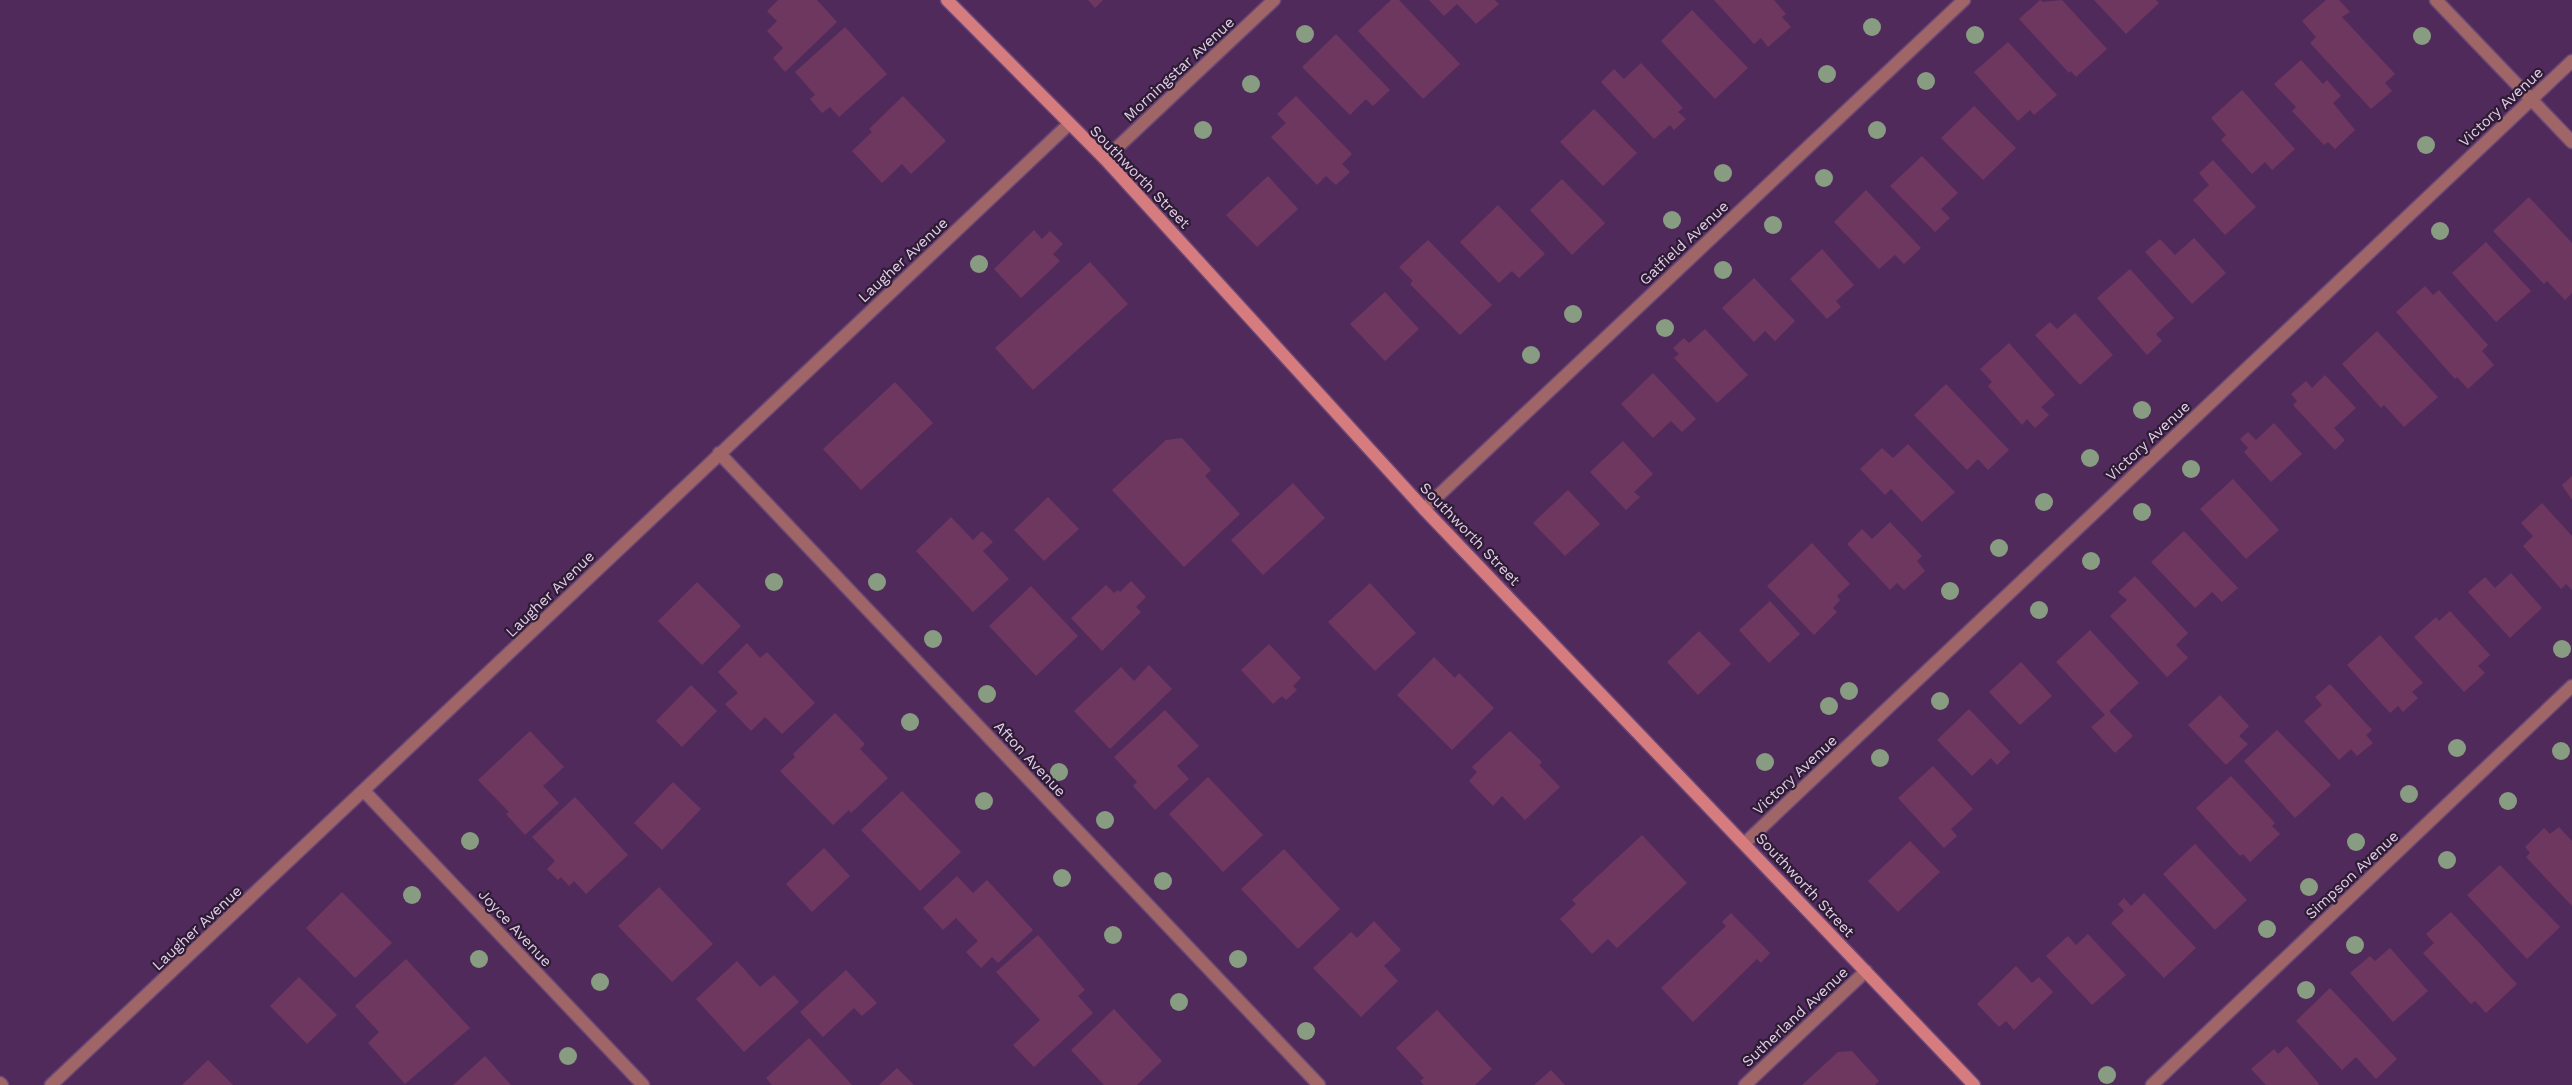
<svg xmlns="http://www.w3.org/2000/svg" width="2572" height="1085" viewBox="0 0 2572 1085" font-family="'Work Sans',sans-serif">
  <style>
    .building { fill: #6e375f }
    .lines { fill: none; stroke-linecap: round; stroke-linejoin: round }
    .street-casing { stroke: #6b4776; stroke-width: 15 }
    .secondary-casing { stroke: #6b4776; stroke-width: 15 }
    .street { stroke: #a06667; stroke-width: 12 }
    .secondary { stroke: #d67b7e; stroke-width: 12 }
    .tree { fill: #879c81 }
    .labels { text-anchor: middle; stroke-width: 4.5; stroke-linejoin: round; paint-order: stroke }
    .street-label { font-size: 15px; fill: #e3ccea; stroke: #2d1c33 }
  </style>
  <rect width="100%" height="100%" fill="#512a5c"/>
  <!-- building -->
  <path class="building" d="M778,0H817L837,22L785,72L773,58L783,48L767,31L777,21L767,11Z
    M1088,0H1103L1095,8Z
    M1391,0H1399L1460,64L1423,99L1358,31Z
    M1429,0H1495L1499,4L1476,24L1457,4L1444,16Z
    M1714,0H1774L1786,14L1782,17L1791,27L1768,47L1761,38L1754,44Z
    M2040,0L2043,2L2062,0L2107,49L2076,77L2071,71L2069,73L2019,19Z
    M2094,0H2156L2159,3L2126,34Z
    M2326,0H2339L2350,12L2342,17L2395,74L2385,83L2392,91L2371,109L2310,43L2316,37L2302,21Z
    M1692,10L1748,68L1715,99L1661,41Z
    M845,27L887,74L839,117L830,107L822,113L810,99L815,95L795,72Z
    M1336,34L1390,90L1373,106L1366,99L1350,115L1302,67Z
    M2008,42L2057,95L2034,115L2030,110L2018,121L1974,72Z
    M2301,60L2323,84L2327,80L2341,96L2333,103L2355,130L2335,149L2328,142L2324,145L2292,111L2296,107L2274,84Z
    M1641,63L1683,108L1678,112L1686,119L1674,130L1670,125L1654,139L1601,82L1614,69L1624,79Z
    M2242,90L2295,149L2272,170L2265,162L2252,174L2221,140L2226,135L2211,118Z
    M903,96L946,141L911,174L902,164L882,183L852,151L872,132L869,129Z
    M1296,96L1352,154L1342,164L1350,172L1336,185L1326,176L1317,185L1271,137L1286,123L1277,114Z
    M1974,106L2016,148L1983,180L1941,138Z
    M1594,109L1637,153L1603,186L1560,142Z
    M1922,156L1958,193L1941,209L1950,218L1935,232L1890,186Z
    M2213,160L2256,207L2225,235L2193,200L2209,185L2199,173Z
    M1268,176L1298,209L1257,247L1226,215Z
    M1562,179L1605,223L1572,255L1530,210Z
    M1866,190L1921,248L1904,264L1895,255L1879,269L1834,222Z
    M2529,197L2572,243V293L2565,300L2547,281L2544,284L2493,231Z
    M1498,205L1545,254L1519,278L1512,271L1499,283L1460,242Z
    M1034,230L1042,239L1050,231L1063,244L1053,254L1060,261L1021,298L994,269Z
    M2194,238L2226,273L2192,304L2145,252L2160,239L2175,255Z
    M1428,240L1492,305L1460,335L1410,284L1413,281L1399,267Z
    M2486,242L2531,291L2496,322L2452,273Z
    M1822,249L1854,285L1836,301L1841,307L1827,319L1790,279Z
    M1090,262L1128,304L1033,390L995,348Z
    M2130,269L2174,318L2156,334L2162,341L2147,355L2097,298Z
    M1754,278L1795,321L1775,341L1765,331L1754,342L1722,308Z
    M2425,286L2433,295L2439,290L2488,345L2482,351L2494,365L2468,389L2457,377L2455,379L2396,312Z
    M1385,292L1419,329L1385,361L1350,324Z
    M2075,313L2113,355L2080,385L2035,335L2050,322L2057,329Z
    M1705,329L1748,375L1717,403L1674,358L1679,354L1673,348L1684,338L1689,343Z
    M2377,331L2438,397L2404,427L2384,405L2381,408L2342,364Z
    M2009,343L2055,395L2041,407L2049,415L2035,428L2027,419L2022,425L1988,386L1992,382L1980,369Z
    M1653,373L1696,419L1682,432L1671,421L1653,438L1621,404Z
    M2325,375L2356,408L2334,428L2345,440L2335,450L2293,405L2297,401L2291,394L2306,381L2312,388Z
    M895,382L933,423L861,490L823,449Z
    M1946,384L2009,450L1988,470L1978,459L1967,470L1914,415Z
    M2274,423L2302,454L2271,482L2244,452L2248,448L2240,439L2248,432L2256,440Z
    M1182,438L1211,470L1205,476L1240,514L1184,567L1112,490L1166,440Z
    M1623,441L1653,474L1634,492L1640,497L1626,510L1590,472Z
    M1908,444L1955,492L1922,522L1891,489L1885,495L1860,469L1882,448L1893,458Z
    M2572,476V500L2562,485Z
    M2233,479L2279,530L2246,559L2200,509Z
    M1293,483L1325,518L1263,575L1231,540Z
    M1568,490L1600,524L1565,556L1533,523Z
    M1048,497L1079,529L1044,561L1014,530Z
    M2542,503L2572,536V590L2566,584L2561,589L2523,546L2533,536L2521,523Z
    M951,517L973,540L982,531L993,542L983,551L1009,579L973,612L916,551Z
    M1890,522L1922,556L1917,561L1925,571L1904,590L1897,583L1890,590L1847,544L1862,529L1872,539Z
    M2184,531L2238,588L2222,602L2212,592L2195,608L2151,562Z
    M1812,543L1850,584L1837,596L1840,600L1833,608L1837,612L1814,635L1767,586Z
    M2511,573L2542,608L2510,638L2468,592L2485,577L2495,588Z
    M2135,576L2188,633L2176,645L2188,658L2167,677L2110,616L2127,600L2118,592Z
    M1131,581L1146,597L1136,607L1141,612L1102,651L1071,618L1106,585L1114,593L1118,590L1120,592Z
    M697,582L741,626L702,665L658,621Z
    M1370,583L1416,633L1375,671L1328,622Z
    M1031,586L1078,636L1036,676L989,626Z
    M1770,601L1800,634L1769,663L1739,630Z
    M2450,611L2490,655L2478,666L2485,673L2464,692L2414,637L2436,617L2439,621Z
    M2090,630L2139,683L2109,711L2133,736L2115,753L2091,727L2105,715L2056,662Z
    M1699,631L1731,664L1698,695L1667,662Z
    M2380,635L2423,683L2412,692L2418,698L2403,712L2398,706L2390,713L2347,665Z
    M747,643L760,658L767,652L815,703L782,734L765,717L751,731L725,704L738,693L718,672Z
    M1269,644L1301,678L1293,686L1297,690L1286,700L1282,696L1273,704L1241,670Z
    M1434,657L1455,678L1459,673L1494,708L1452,750L1397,695Z
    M2021,662L2052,696L2020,725L1989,692Z
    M1149,665L1172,689L1110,749L1074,711L1121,667L1134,681Z
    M2330,684L2372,730L2366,735L2373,743L2357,756L2351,749L2339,760L2304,721L2322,705L2315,697Z
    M691,685L717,711L682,747L656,721Z
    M2220,695L2249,726L2239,736L2248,744L2226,765L2188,725Z
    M1969,709L2010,752L1997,765L1991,758L1972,776L1937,740Z
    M1165,710L1199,746L1177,766L1189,779L1155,810L1133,786L1137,782L1114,757Z
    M835,713L865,744L860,749L888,778L851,813L849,810L833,825L780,771L795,757L793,754Z
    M2277,730L2331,785L2295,818L2244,761Z
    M530,731L564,767L543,786L559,803L525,835L506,814L509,812L478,780Z
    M1510,731L1542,762L1539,765L1560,787L1525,820L1502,796L1493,806L1469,781L1477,772L1472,767Z
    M1933,766L1973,809L1951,829L1957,836L1944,848L1898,798Z
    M2231,776L2275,823L2272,826L2280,834L2250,862L2243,854L2240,856L2196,808Z
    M1208,777L1263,835L1223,872L1169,814Z
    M673,782L701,809L662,850L634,823Z
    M902,791L961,852L920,891L861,830Z
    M575,797L628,855L586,894L574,881L569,886L561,877L558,880L547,869L555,861L532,837Z
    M2559,827L2572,841V906L2526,857L2530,853L2525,847L2544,828L2550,834Z
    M1642,835L1687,883L1617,948L1608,939L1592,954L1560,919L1576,904L1572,900Z
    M1910,841L1940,872L1898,912L1868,881Z
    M2195,844L2247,900L2215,930L2163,874Z
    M824,848L850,876L812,912L786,884Z
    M1284,849L1340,909L1298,949L1241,889Z
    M2500,865L2560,927L2527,959L2467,895Z
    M957,876L973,893L987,880L1033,930L998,963L992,957L981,968L966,952L978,941L956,918L943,930L923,908Z
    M659,887L713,944L672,982L618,926Z
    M342,892L392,943L355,978L306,928Z
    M2144,893L2196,948L2164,978L2111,923L2124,911L2118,904L2124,898L2131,906Z
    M2451,912L2517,984L2486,1013L2475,1001L2471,1004L2423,953L2434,943L2426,934Z
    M1731,913L1770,953L1761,963L1757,959L1693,1022L1661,988L1726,926L1722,922Z
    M1374,921L1401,950L1384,966L1398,981L1361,1017L1313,968L1351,932L1357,938Z
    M2088,934L2126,975L2092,1005L2046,956L2068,936L2076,945Z
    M1038,935L1085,990L1078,996L1093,1013L1034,1067L1013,1045L1040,1020L996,972Z
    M2390,948L2428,991L2393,1022L2350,973L2370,956L2375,961Z
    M406,959L470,1028L405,1084L368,1043L379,1032L355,1006Z
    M737,961L760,987L774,975L799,1002L744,1052L696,999Z
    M2016,966L2032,983L2039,977L2053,992L2014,1030L2006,1021L1999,1027L1977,1004Z
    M846,970L877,1003L862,1016L854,1008L823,1037L800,1012Z
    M299,977L337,1015L307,1044L270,1006Z
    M2330,988L2397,1059L2376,1079L2356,1057L2342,1070L2296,1021Z
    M1114,1009L1162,1061L1137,1085H1104L1071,1050Z
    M1437,1010L1492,1069L1475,1085H1424L1420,1081L1424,1078L1396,1048Z
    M809,1038L852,1085H772L766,1078Z
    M2287,1046L2319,1084L2318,1085H2266L2251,1069L2274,1049L2278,1054Z
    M1852,1051L1879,1081L1875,1085H1802L1838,1052Z
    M485,1056L511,1085H453Z
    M208,1060L233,1085H182Z
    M897,1068L914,1085H879Z
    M1551,1070L1565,1085H1534Z"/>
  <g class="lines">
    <defs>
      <path id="street" d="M2436,0L2572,142
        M1105,159L1274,0
        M719,453L1319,1085
        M1424,509L1964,0
        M365,792L643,1085
        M1745,843L2572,61
        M0,1083L2,1085
        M51,1085C392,767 728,444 1068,125
        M1745,1085L1866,971
        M2152,1085L2572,686"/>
      <path id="secondary" d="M947,0L1105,159L1424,509L1974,1085"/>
    </defs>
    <!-- street casing -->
    <use href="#street" class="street-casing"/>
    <!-- secondary casing -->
    <use href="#secondary" class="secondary-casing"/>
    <!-- street -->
    <use href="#street" class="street"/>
    <!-- secondary -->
    <use href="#secondary" class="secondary"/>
  </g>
  <!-- trees -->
  <g class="tree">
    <circle cx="1872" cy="27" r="9"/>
    <circle cx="1305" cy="34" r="9"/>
    <circle cx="1975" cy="35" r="9"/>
    <circle cx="2422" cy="36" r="9"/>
    <circle cx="1827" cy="74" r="9"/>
    <circle cx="1926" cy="81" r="9"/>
    <circle cx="1251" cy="84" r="9"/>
    <circle cx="1203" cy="130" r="9"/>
    <circle cx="1877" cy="130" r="9"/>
    <circle cx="2426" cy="145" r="9"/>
    <circle cx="1723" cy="173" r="9"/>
    <circle cx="1824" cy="178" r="9"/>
    <circle cx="1672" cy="220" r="9"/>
    <circle cx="1773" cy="225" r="9"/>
    <circle cx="2440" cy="231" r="9"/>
    <circle cx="979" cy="264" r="9"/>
    <circle cx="1723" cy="270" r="9"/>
    <circle cx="1573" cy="314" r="9"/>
    <circle cx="1665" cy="328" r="9"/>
    <circle cx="1531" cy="355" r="9"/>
    <circle cx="2142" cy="410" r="9"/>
    <circle cx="2090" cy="458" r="9"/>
    <circle cx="2191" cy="469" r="9"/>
    <circle cx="2044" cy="502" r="9"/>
    <circle cx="2142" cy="512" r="9"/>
    <circle cx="1999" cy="548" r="9"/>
    <circle cx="2091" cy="561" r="9"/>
    <circle cx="774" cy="582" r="9"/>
    <circle cx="877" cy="582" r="9"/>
    <circle cx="1950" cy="591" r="9"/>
    <circle cx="2039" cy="610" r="9"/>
    <circle cx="933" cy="639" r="9"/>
    <circle cx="2562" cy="649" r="9"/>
    <circle cx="1849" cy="691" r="9"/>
    <circle cx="987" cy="694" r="9"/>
    <circle cx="1940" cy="701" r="9"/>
    <circle cx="1829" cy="706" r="9"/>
    <circle cx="910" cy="722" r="9"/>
    <circle cx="2457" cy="748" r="9"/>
    <circle cx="2561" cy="751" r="9"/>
    <circle cx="1880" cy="758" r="9"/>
    <circle cx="1765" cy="762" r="9"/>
    <circle cx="1059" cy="772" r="9"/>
    <circle cx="2409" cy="794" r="9"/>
    <circle cx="984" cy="801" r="9"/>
    <circle cx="2508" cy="801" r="9"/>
    <circle cx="1105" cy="820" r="9"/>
    <circle cx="470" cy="841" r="9"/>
    <circle cx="2356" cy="842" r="9"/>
    <circle cx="2447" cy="860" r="9"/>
    <circle cx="1062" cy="878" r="9"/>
    <circle cx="1163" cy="881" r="9"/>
    <circle cx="2309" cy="887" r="9"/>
    <circle cx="412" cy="895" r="9"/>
    <circle cx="2267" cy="929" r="9"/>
    <circle cx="1113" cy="935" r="9"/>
    <circle cx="2355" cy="945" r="9"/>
    <circle cx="479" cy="959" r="9"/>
    <circle cx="1238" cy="959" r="9"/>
    <circle cx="600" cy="982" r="9"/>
    <circle cx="2306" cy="990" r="9"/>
    <circle cx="1179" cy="1002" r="9"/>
    <circle cx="1306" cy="1031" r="9"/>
    <circle cx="568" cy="1056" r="9"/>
    <circle cx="2107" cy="1075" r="9"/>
  </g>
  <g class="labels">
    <!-- street labels -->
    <g class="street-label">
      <text transform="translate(1179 69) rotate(-43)" y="5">Morningstar Avenue</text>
      <text transform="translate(2501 107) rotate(-43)" y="5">Victory Avenue</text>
      <text transform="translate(1140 177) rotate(46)" y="5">Southworth Street</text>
      <text transform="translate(1684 243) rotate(-43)" y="5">Gatfield Avenue</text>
      <text transform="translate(903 260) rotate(-43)" y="5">Laugher Avenue</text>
      <text transform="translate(2148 441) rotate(-43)" y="5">Victory Avenue</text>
      <text transform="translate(1470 534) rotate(46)" y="5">Southworth Street</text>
      <text transform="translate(550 594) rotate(-44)" y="5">Laugher Avenue</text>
      <text transform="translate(1030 759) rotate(47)" y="5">Afton Avenue</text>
      <text transform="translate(1795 775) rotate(-43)" y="5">Victory Avenue</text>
      <text transform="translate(2352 875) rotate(-43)" y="5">Simpson Avenue</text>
      <text transform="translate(1805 885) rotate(47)" y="5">Southworth Street</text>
      <text transform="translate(197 928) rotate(-43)" y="5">Laugher Avenue</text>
      <text transform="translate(515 928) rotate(47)" y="5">Joyce Avenue</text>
      <text transform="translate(1795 1017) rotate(-43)" y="5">Sutherland Avenue</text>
    </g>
  </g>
</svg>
